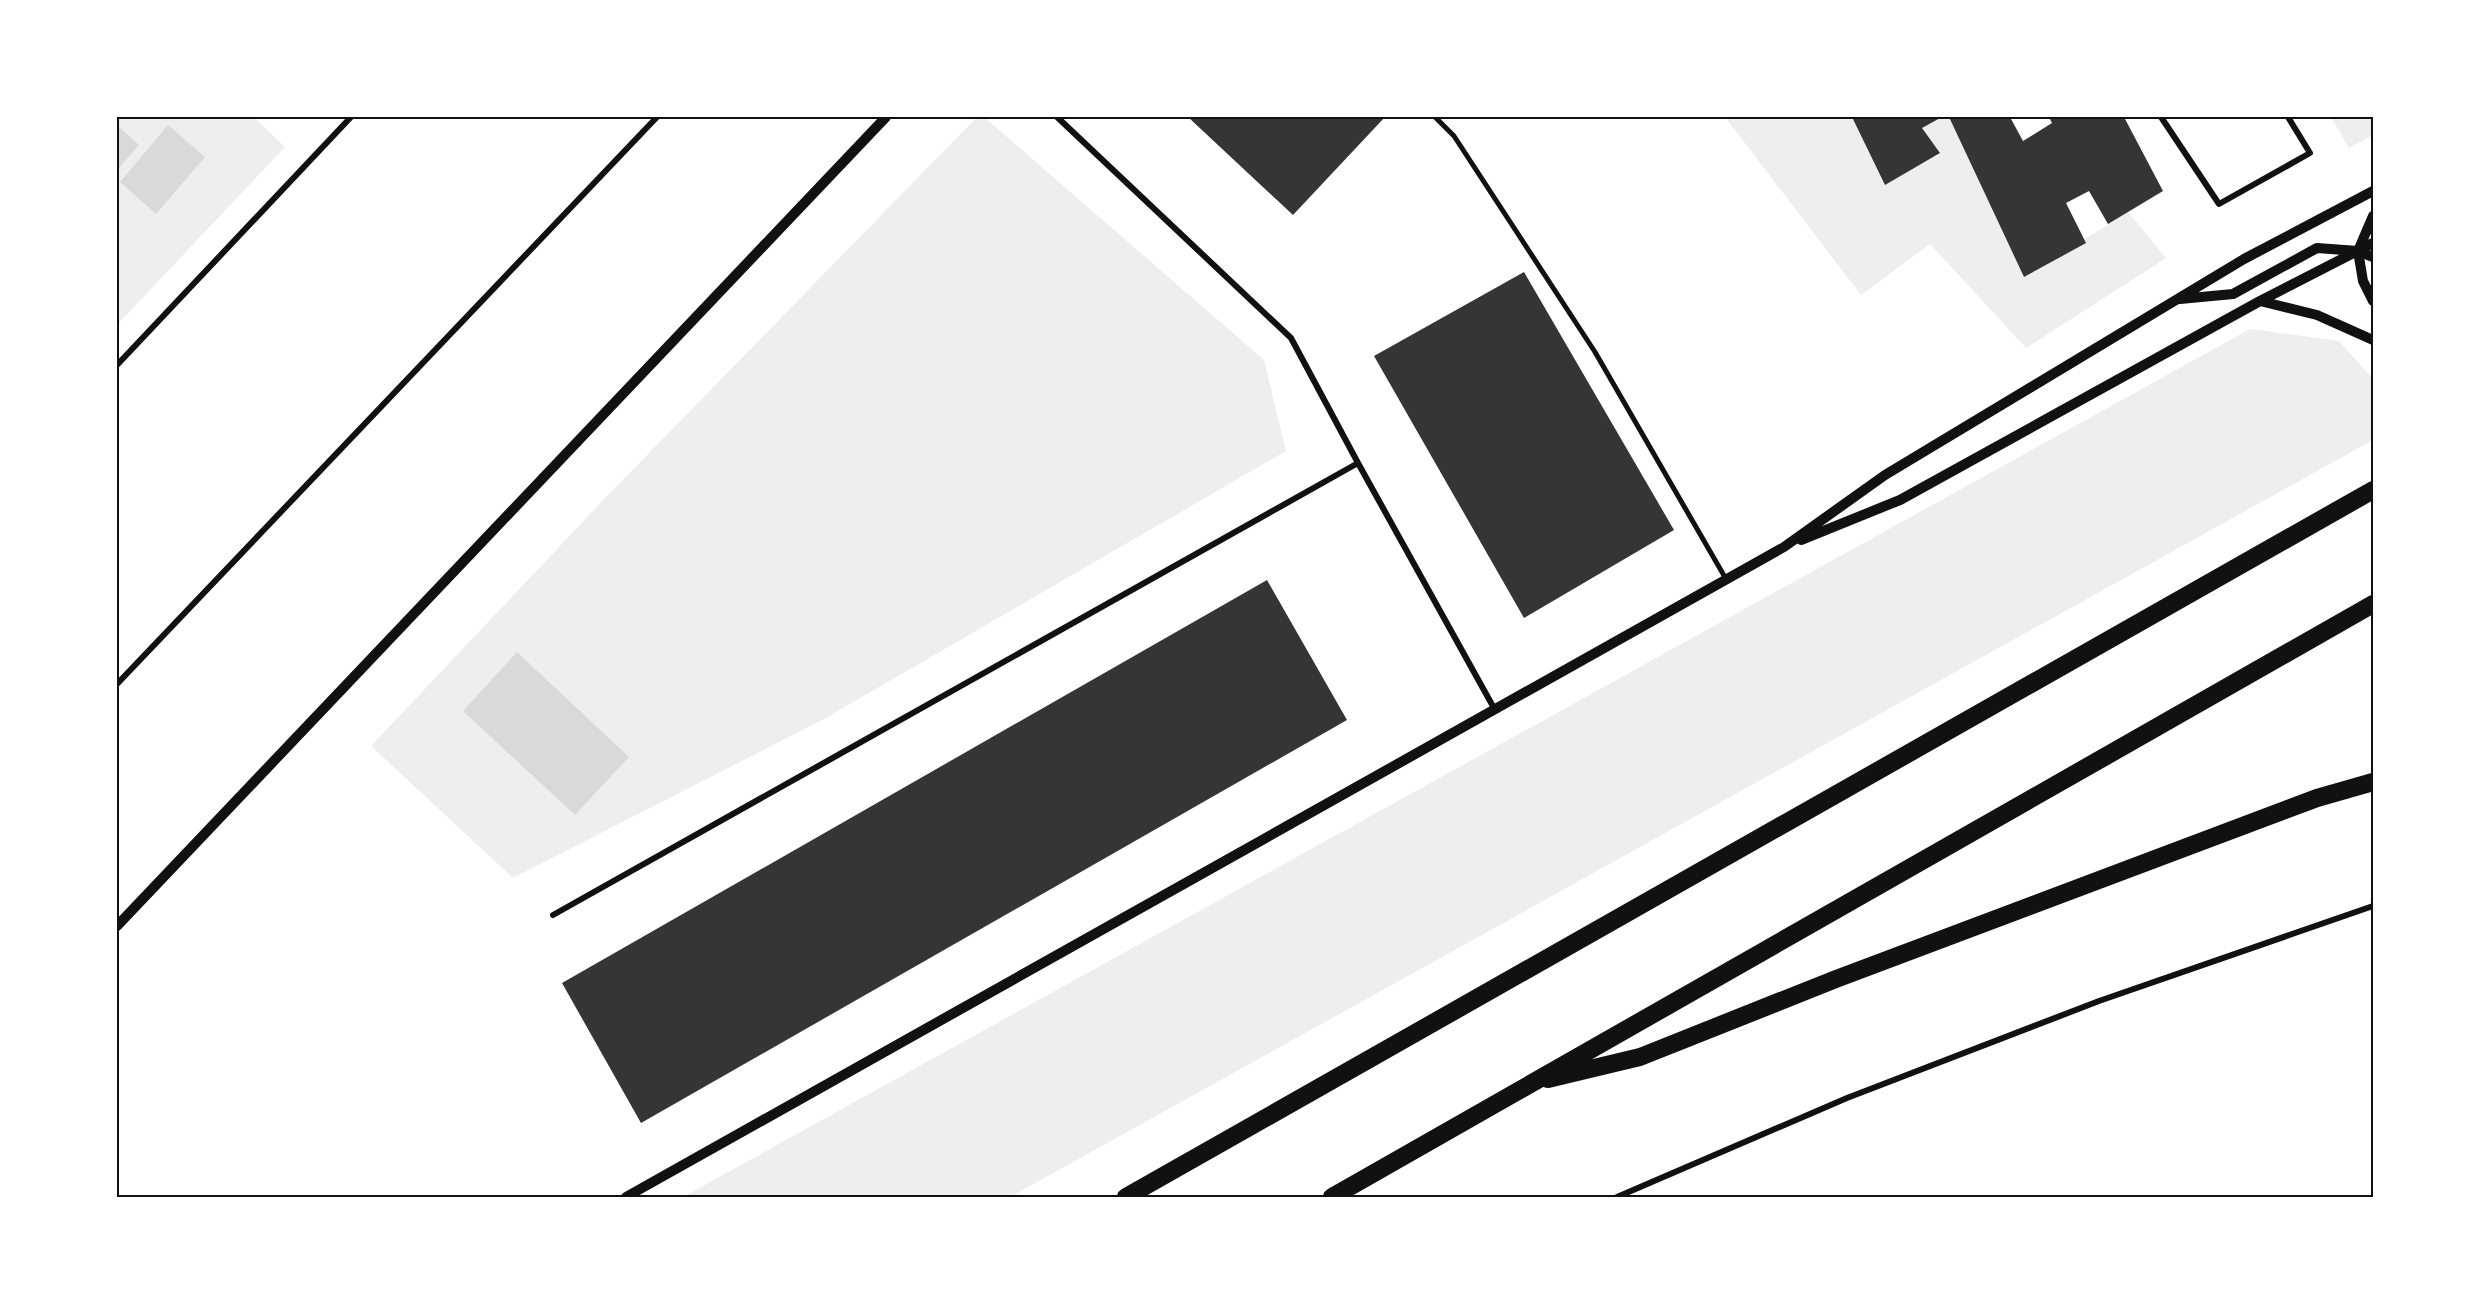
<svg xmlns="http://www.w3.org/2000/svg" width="2490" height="1314" viewBox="0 0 2490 1314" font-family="Overpass,sans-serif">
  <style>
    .green { fill: #eee }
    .water { fill: #d9d9d9 }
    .building { fill: #353535 }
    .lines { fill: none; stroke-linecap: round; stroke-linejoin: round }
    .pedestrian { stroke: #111; stroke-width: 5 }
    .minor { stroke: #111; stroke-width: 6 }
    .tertiary { stroke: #111; stroke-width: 10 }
    .motorway { stroke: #111; stroke-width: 18 }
    .neatline { fill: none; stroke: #111; stroke-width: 2 }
  </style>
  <rect width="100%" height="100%" fill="#fff"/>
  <!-- green -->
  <path class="green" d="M117,117H254L285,147L117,325Z
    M977,117H984L1264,360L1286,451L824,719L513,878L371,746L608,495Z
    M1725,117H1853L1885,184L1940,154L1922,128L1942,117H1949L2024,277L2128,212L2166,258L2026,348L1930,244L1861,295Z
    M2331,117H2373V135L2349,148Z
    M2250,329L2339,341L2373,379V440L1010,1197H683Z"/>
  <!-- water -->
  <path class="water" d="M117,125L139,145L117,170Z
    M168,125L205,157L156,214L120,182Z
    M517,652L629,757L575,815L463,711Z"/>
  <!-- building -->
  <path class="building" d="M1188,117H1385L1293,215Z
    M1852,117H1942L1922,128L1940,153L1885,185Z
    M1949,117H2010L2023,141L2052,123L2049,117H2124L2163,191L2108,224L2089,191L2066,203L2086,243L2024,277Z
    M1524,272L1674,530L1524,618L1374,356Z
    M1267,580L1347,720L641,1123L562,983Z"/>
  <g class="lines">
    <!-- pedestrian -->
    <path class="pedestrian" d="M1435,117L1454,136L1595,352L1726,579"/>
    <!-- minor -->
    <path class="minor" d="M1057,117L1291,338L1358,463L1495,710
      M2161,117L2219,204L2310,153L2288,117
      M117,365L351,117
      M117,684L657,117
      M553,915L1358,463
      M1617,1197L1847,1098L2099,1001L2373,906"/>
    <!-- tertiary -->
    <path class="tertiary" d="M2373,216L2358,251L2363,281L2373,301
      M2180,299L2233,294L2317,248L2358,251L2373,257
      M2260,301L2317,315L2373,340
      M1801,540L1900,500L2260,301L2373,243
      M117,926L886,117
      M626,1197L1784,547L1885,475L2244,259L2373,191"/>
    <!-- motorway -->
    <path class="motorway" d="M1548,1079L1640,1057L1836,979L2317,798L2373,782
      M1126,1197L2373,490
      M1332,1197L2373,604"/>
  </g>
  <!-- border -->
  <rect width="2490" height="1314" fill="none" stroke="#ffffff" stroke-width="237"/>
  <rect x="118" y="118" width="2254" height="1078" class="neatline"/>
</svg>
